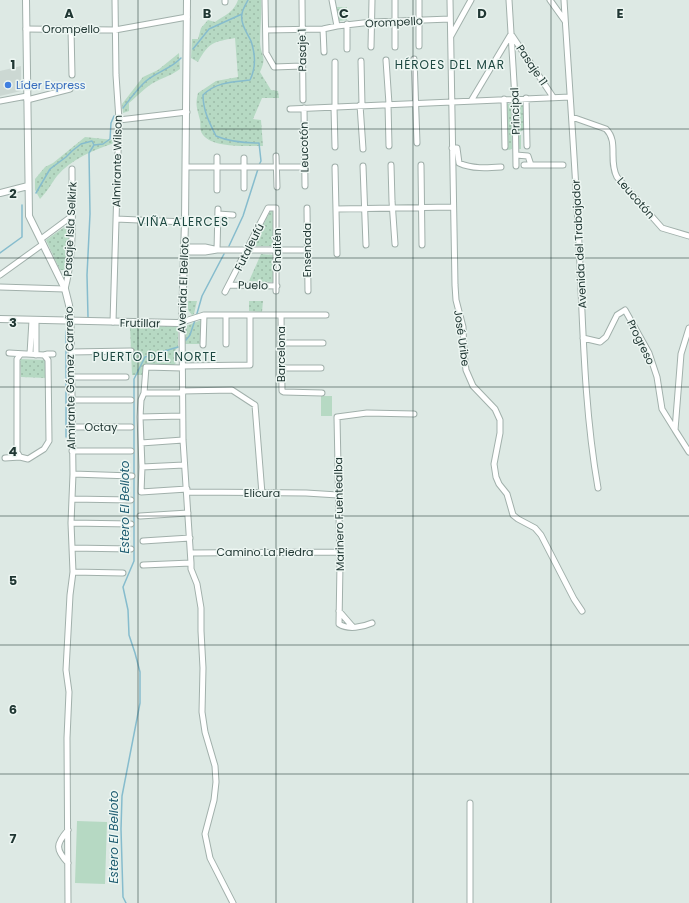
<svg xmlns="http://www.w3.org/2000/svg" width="689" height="903" viewBox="0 0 689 903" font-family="Poppins,sans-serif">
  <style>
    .built { fill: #ccd8d3 }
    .green { fill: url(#green-dots) }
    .pitch { fill: #b6d9c3 }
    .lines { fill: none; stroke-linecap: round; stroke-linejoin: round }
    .stream { stroke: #86bccd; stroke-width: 1.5 }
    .minor-casing { stroke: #a1b0ab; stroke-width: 7 }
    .tertiary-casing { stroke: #a1b0ab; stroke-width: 8 }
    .minor { stroke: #fff; stroke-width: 5 }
    .tertiary { stroke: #fff; stroke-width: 6 }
    .grid { fill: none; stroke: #203733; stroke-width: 1; stroke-opacity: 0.55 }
    .shop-dot { fill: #3f7fe0; stroke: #edf6f2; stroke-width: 1.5 }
    .labels { text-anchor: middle; stroke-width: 3; stroke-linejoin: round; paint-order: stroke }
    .street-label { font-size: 11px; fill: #203733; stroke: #edf6f2 }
    .shop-label { font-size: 11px; fill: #366cbe; stroke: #edf6f2; text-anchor: start }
    .neighbourhood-label { font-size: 12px; letter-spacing: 1px; fill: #1d4841; stroke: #edf6f2 }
    .water-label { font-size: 12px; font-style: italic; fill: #1d5c70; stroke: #edf6f2 }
    .grid-label { font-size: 13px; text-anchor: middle; font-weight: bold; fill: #203733; stroke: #edf6f2; stroke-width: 3; stroke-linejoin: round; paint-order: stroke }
  </style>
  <defs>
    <pattern id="green-dots" width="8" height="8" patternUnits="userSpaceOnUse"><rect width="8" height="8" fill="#b6d9c3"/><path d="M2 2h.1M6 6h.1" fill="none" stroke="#9cbba8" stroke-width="1.8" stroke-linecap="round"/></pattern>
  </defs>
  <rect width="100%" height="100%" fill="#dde9e4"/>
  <!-- built -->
  <path class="built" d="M21,66V91L0,96V71Z"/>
  <!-- green -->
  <path class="green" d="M238,0H261C262,14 260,28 260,41C260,56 268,55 260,72L271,90L278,91L279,98H262L253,119L261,120L263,146C247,146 213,148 203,135C199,130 201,125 200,120C197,108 195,105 198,93L216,81L238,77L235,38C213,42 209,42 198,62L191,58L192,39H198L201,28L208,20L215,22C225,15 234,12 238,0Z
    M336,7H347V20L339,21Z
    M179,53L180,69C172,75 165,77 157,81C146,86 138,96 129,103V111L123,113L122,104L143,77L158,70Z
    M520,102L523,103L524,130L521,131V149H518L517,105Z
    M507,103L511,105L512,149L507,150L506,105Z
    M85,137L114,140V143C94,150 71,159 57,176C51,184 47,192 40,199L35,190V179L45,167L53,163Z
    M273,210L274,212V246H253L270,211Z
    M70,223L67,270H60L46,240Z
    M261,254L274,255L273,282L249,281Z
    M188,301H197L194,314L192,315L188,310Z
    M249,301H263L262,312L249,311Z
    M201,320L200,344H185L186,326Z
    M130,326H178V348L176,349V363L174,365H144V375H132Z
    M20,359L45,360L46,378L21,377Z"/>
  <!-- pitch -->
  <path class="pitch" d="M321,396H332V416H321Z
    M77,821L107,822L105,884L75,883Z"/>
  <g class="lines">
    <!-- stream -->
    <path class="stream" d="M248,0C246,4 242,10 242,14C240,23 247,33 251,41C255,53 256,68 250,80C232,82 216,82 203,95C203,110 209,122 216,136C230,142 244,143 259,143L261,161L259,165
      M193,49L209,29L242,14
      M123,108C130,99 138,88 146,81C157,72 172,68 181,58
      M36,193L50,169L66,157L72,151L81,144L92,141L94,145L103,144L110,139L111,123L114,116
      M229,246L243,216L258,169
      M0,253L22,237V205
      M88,317L87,275L90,214L89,153L94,145
      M196,317L202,296L224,254
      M66,331V437
      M186,340L190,335L195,320
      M126,903L123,897L121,829L122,796L140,703V672L135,653L129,635L128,610L123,587L134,561V379L145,357L178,347"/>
    <defs>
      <path id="minor" d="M225,0V2
        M265,0L266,53L274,67L302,66
        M302,0L303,100
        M332,0L337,26
        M395,0V47
        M419,0V46
        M450,0L455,285L456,300L463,327L464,354L466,370L473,386L495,409L500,420V433L494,464L496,477L499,484L507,494L513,515L518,519L535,528L541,535L574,599L582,611
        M509,0L515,99L516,166
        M550,0L565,21
        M564,0C569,81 575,163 579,244C583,326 584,408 598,488
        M347,24V49
        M26,29L115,30L187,17
        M323,29L324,52
        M71,30L72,75
        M266,30L323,29L337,26L372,22L450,19
        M451,36L471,0
        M371,47L372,0
        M414,59L417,143
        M386,60L389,104
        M361,61L362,105
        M335,62V107
        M526,98L527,146
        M504,99L505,147
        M27,100L70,89
        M0,101L27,96
        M471,101L511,34L553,97
        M388,104L389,146
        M360,105L363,149
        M334,107L335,147
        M304,108L305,186
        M290,109L570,97
        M572,117L606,129C619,142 608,160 617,177L662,228L689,236
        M119,120L187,112
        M452,148H457L459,163C472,169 487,168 501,167
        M516,155L528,156L531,165
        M276,156L277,187
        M244,158V188
        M391,165L392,201L395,244
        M421,165L422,245
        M524,165H563
        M363,166L366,245
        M186,167H304
        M335,167L337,254
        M217,190V157
        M307,208L308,291
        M336,209L452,207
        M218,214L233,215
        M116,219L185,222
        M41,239L72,216
        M185,247H205L214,249
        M217,250L218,209
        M184,252H205L217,250H308
        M0,275L43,244
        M229,285L277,286
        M0,287L65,289C75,251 72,209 72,169
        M225,292L268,208H276V291
        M281,315L282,391L284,392L322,393
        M113,322L119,120L116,75L115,0
        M689,328L681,354L675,430L689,452
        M583,338L600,342L606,337L617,315L625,310L649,353L657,377L662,409L675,430
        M281,343H323
        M226,344V315
        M203,345L204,315
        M71,352L131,351
        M9,353L44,355L47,354H53
        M30,354L32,320
        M20,355L17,359V452L20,457
        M36,355V320
        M182,366L250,365V315
        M182,368L146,367L144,393L141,400L140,417L142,467L141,492L187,489
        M281,368H321
        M71,377H126
        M182,391L232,390L255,405L262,494
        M144,393H183
        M72,400H131
        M140,417L182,416
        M72,427H131
        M141,443L183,440
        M72,451H131
        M5,458L20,457L28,459L44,449L49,441L48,360L44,355
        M142,467L184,465
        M73,474L132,476
        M187,492L306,493L338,495
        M72,499L131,500
        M140,516L188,513
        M71,523L131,524
        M143,541L190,538
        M72,548L131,549
        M191,553L339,552
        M143,565L191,563
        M73,572L123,573
        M339,611L352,626
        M372,623C363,627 348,630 339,624L340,564L337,417L367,413L414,414
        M68,863C55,849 56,844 68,830
        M68,903L67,738L69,692L66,670L70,595L73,572L71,523L73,474L71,321
        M233,903L210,858L205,834L214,800L216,782L215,766L205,732L202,712L203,668L201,631V608L197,584L191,569V563L183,440L182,322L204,315H326
        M470,903V803"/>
      <path id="tertiary" d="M26,0L29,216L65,289L69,305L71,321
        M0,193L28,186
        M0,319L178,323L182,322L185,222L187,0"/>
    </defs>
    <!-- minor casing -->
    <use href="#minor" class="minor-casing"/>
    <!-- tertiary casing -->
    <use href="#tertiary" class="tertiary-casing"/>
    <!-- minor -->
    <use href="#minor" class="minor"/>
    <!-- tertiary -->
    <use href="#tertiary" class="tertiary"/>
  </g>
  <!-- grid -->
  <path class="grid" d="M138,0V903M276,0V903M413,0V903M551,0V903M0,129H689M0,258H689M0,387H689M0,516H689M0,645H689M0,774H689"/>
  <!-- markers -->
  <circle class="shop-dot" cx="8" cy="85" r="4"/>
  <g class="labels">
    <!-- street labels -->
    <g class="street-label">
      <text transform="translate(394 22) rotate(-3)" y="4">Orompello</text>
      <text x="71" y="33">Orompello</text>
      <text transform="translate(302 50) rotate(-91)" y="4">Pasaje 1</text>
      <text transform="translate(532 65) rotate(56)" y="4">Pasaje 11</text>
      <text transform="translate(515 111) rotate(-92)" y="4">Principal</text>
      <text transform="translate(304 147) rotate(-91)" y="4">Leucotón</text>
      <text transform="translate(117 161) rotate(-89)" y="4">Almirante Wilson</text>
      <text transform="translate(636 198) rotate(49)" y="4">Leucotón</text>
      <text transform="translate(70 229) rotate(-87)" y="4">Pasaje Isla Selkirk</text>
      <text transform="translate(579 244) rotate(-93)" y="4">Avenida del Trabajador</text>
      <text transform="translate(249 247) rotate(-63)" y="4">Futaleufú</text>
      <text transform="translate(277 250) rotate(-90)" y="4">Chaitén</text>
      <text transform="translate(307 250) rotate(-90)" y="4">Ensenada</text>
      <text transform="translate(183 285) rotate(-88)" y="4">Avenida El Belloto</text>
      <text transform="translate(253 285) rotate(1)" y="4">Puelo</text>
      <text transform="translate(140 323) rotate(1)" y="4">Frutillar</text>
      <text transform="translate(462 338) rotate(82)" y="4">José Uribe</text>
      <text transform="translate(641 342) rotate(64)" y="4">Progreso</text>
      <text transform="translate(281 354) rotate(-90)" y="4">Barcelona</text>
      <text transform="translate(70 378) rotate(-91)" y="4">Almirante Gómez Carreño</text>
      <text x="101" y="431">Octay</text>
      <text x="262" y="497">Elicura</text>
      <text transform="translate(339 514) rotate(-91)" y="4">Marinero Fuentealba</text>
      <text x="265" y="556">Camino La Piedra</text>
    </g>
    <!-- shop labels -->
    <g class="shop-label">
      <text x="16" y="89">Líder Express</text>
    </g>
    <!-- neighbourhood labels -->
    <g class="neighbourhood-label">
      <text x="450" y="69">HÉROES DEL MAR</text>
      <text x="183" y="226">VIÑA ALERCES</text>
      <text x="155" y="361">PUERTO DEL NORTE</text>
    </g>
    <!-- water labels -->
    <g class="water-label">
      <text transform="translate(125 507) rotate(-90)" y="4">Estero El Belloto</text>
      <text transform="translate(114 837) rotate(-90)" y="4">Estero El Belloto</text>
    </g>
  </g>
  <g class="grid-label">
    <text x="69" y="18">A</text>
    <text x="207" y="18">B</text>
    <text x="344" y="18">C</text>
    <text x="482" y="18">D</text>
    <text x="620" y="18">E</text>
    <text x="13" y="69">1</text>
    <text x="13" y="198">2</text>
    <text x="13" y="327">3</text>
    <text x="13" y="456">4</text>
    <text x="13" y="585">5</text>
    <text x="13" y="714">6</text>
    <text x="13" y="843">7</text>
  </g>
</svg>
